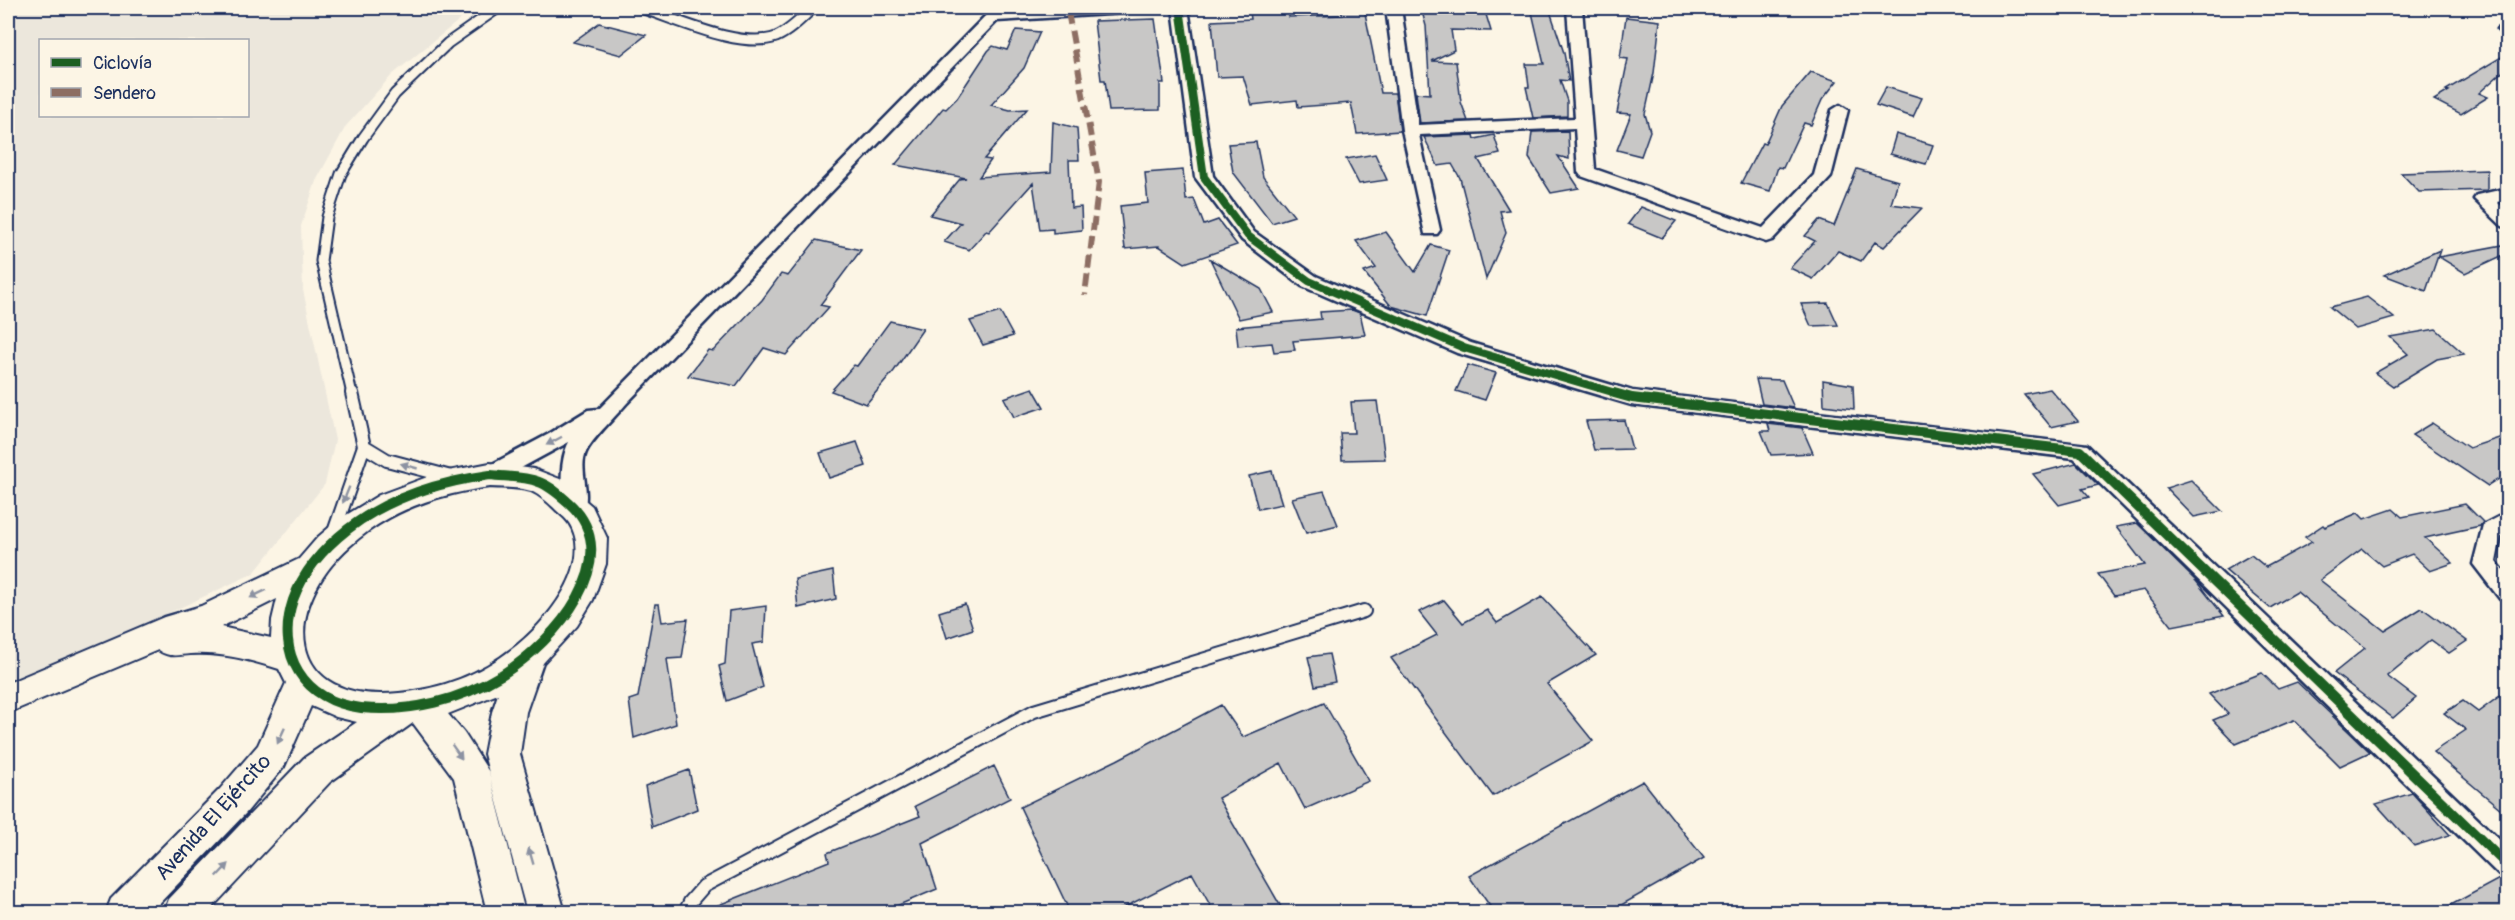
<svg xmlns="http://www.w3.org/2000/svg" width="2515" height="920" viewBox="0 0 2515 920" font-family="Pangolin,sans-serif">
  <style>
    .built { fill: #ece7dc; fill-rule: evenodd }
    .building { fill: #c8c7c6; stroke: #1b2f5e; stroke-width: 1.5 }
    .lines { fill: none; stroke-linecap: round; stroke-linejoin: round }
    .lane-far1-casing { stroke: #1b2f5e; stroke-width: 13 }
    .lane-casing { stroke: #1b2f5e; stroke-width: 16 }
    .street-casing { stroke: #1b2f5e; stroke-width: 5 }
    .secondary-casing { stroke: #1b2f5e; stroke-width: 4 }
    .lane-far1 { stroke: #fcf5e5; stroke-width: 9 }
    .lane { stroke: #fcf5e5; stroke-width: 12 }
    .street { fill: #fcf5e5; fill-rule: evenodd }
    .secondary { fill: #fcf5e5; fill-rule: evenodd }
    .quiet { stroke: #8d6e63; stroke-width: 6; stroke-dasharray: 13 6; stroke-linecap: butt }
    .cycleway-far1-casing { stroke: #fcf5e5; stroke-width: 10 }
    .cycleway-casing { stroke: #fcf5e5; stroke-width: 14 }
    .cycleway-far1 { stroke: #1b5e20; stroke-width: 8 }
    .cycleway { stroke: #1b5e20; stroke-width: 10 }
    .oneway { fill: #8c92a2 }
    .labels { text-anchor: middle; stroke-width: 4.5; stroke-linejoin: round; paint-order: stroke }
    .near-street-label { font-size: 21px; fill: #1b2f5e; stroke: #fcf5e5 }
  </style>
  <rect width="100%" height="100%" fill="#fcf5e5"/>
  <filter id="ink" filterUnits="userSpaceOnUse"><feTurbulence type="fractalNoise" baseFrequency=".0167" numOctaves="2"/><feDisplacementMap in="SourceGraphic" scale="12" xChannelSelector="R" yChannelSelector="G"/><feConvolveMatrix kernelMatrix="1 2 1 2 8 2 1 2 1" color-interpolation-filters="sRGB"/></filter>
  <g filter="url(#ink)">
    <!-- built -->
    <path class="built" d="M8,8H474L392,75L346,126L316,181L301,226L303,290L335,440L325,484L254,573L101,645L8,682ZM40,40H248V116H40Z"/>
    <!-- building -->
    <path class="building" d="M1340,8H1364L1381,93H1395L1400,131L1357,134L1351,103L1298,107L1297,100L1252,105L1243,76L1217,77L1212,21L1251,19L1250,12L1288,9L1289,17L1343,15Z
      M1421,8H1484L1491,31L1451,30L1454,50L1432,61L1456,62L1461,102L1468,121L1420,123L1416,93L1430,94L1426,26Z
      M1531,8H1549L1564,53L1569,81L1560,80L1567,101V116L1533,118L1526,87H1529L1526,64H1544Z
      M1626,17L1660,21L1654,73L1645,114L1650,131L1641,156L1617,150L1631,114L1617,113L1628,59L1620,58Z
      M1155,19L1164,83H1160V110L1109,111L1105,80H1101L1094,21Z
      M599,23L646,35L621,55L573,42Z
      M1016,30L1040,32L1024,68L991,105L1010,110L1027,109L984,159L991,160L979,177L1051,172L1053,122L1077,128L1079,160H1069L1071,208L1081,207L1082,230L1053,233V229L1040,230L1033,183L989,232L986,231L969,250L944,242L961,223L930,215L960,179L966,178L895,165L943,108L946,109L957,98L988,51L993,46L1007,50Z
      M2508,53V67L2479,93L2488,97L2461,114L2434,100L2449,91L2446,90Z
      M1811,72L1837,81L1822,100L1811,125L1804,123L1783,168L1778,167L1770,191L1741,183L1762,143L1765,144L1782,106Z
      M1886,87L1922,98L1913,117L1876,105Z
      M1568,131L1569,159L1558,156L1579,188L1551,193L1529,158L1532,132Z
      M1896,134L1933,145L1926,164L1890,154Z
      M1474,135L1475,139L1494,135L1500,154L1478,159L1509,210L1500,211L1506,233L1486,279L1460,178L1452,164L1438,166L1424,137Z
      M1256,142L1263,177L1294,216L1272,223L1233,172L1228,144Z
      M1375,154L1387,180L1359,184L1346,159Z
      M1857,169L1898,181L1891,204L1922,208L1884,247L1875,242L1861,261L1838,251L1813,279L1790,268L1815,241L1805,236L1819,220L1834,226Z
      M1183,170L1186,200L1194,199L1204,225L1218,220L1237,245L1185,263L1159,246L1125,249L1120,206L1148,203L1145,173Z
      M2487,170V190L2419,192L2401,173Z
      M1641,207L1676,221L1662,238L1628,224Z
      M1386,232L1415,272L1431,245L1449,250L1427,316L1391,306L1364,272L1376,268L1356,241Z
      M816,240L861,250L820,305L829,307L786,355L764,348L736,386L688,376L708,350L713,351L762,300L781,274L788,276Z
      M2508,244V253L2465,273L2439,257Z
      M2440,250L2426,291L2384,275Z
      M1210,259L1261,289L1273,312L1239,319Z
      M2367,297L2394,318L2356,329L2330,307Z
      M1828,303L1838,325L1811,326L1801,304Z
      M1352,310L1360,313L1365,335L1293,341L1295,350L1274,352L1272,343L1238,346L1236,327L1321,319L1320,312Z
      M1000,312L1013,336L983,345L970,321Z
      M890,321L923,329L894,371L866,404L831,391L854,365L857,366Z
      M2436,329L2464,354L2437,359L2393,386L2375,373L2408,354L2390,337Z
      M1468,365L1496,373L1485,400L1456,391Z
      M1756,379L1782,380L1794,408L1762,404Z
      M1823,380L1853,385L1854,409L1824,405Z
      M1033,388L1044,407L1014,417L1004,398Z
      M2050,389L2078,421L2051,427L2024,394Z
      M1377,401L1385,459L1342,460L1340,433H1354L1351,402Z
      M1624,420L1632,449L1594,450L1586,421Z
      M2432,423L2469,448L2508,435V473L2488,486L2412,435Z
      M1768,424L1802,428L1813,453L1771,455L1761,431H1770Z
      M857,442L866,466L829,478L820,453Z
      M2076,463L2098,485L2082,489L2089,497L2059,505L2033,474Z
      M1272,471L1282,504L1258,509L1249,476Z
      M2191,480L2222,511L2194,517L2166,488Z
      M1324,491L1338,525L1306,533L1292,498Z
      M2465,504L2483,522L2480,526L2425,538L2453,563L2430,571L2412,554L2382,566L2362,549L2320,580L2385,631L2422,608L2467,641L2449,653L2431,640L2387,676L2416,698L2393,718L2334,673L2365,648L2297,592L2270,608L2225,570L2251,555L2266,567L2312,542L2305,537L2323,525L2325,527L2358,513L2364,519L2393,509L2402,517Z
      M2137,523L2196,581L2224,616L2172,626L2144,590L2114,596L2098,574L2145,565L2116,527Z
      M833,571L836,599L798,608L795,579Z
      M1542,597L1596,655L1547,684L1593,741L1493,796L1391,658L1437,635L1419,612L1444,600L1463,623L1487,610L1497,623Z
      M655,604H659L662,622L688,619L682,658L667,659L676,724L634,738L629,700L638,697Z
      M965,604L973,629L947,638L939,612Z
      M766,606L764,642L752,644L763,687L727,701L719,666L725,664L729,611Z
      M1329,654L1335,682L1315,686L1308,657Z
      M2262,673L2278,689L2297,682L2370,752L2340,766L2294,720L2236,744L2213,720L2228,714L2209,694Z
      M2508,690V815L2433,752L2466,730L2444,713L2463,701L2478,712Z
      M1324,703L1369,781L1305,809L1281,763L1218,798L1284,912H1214L1192,873L1115,912H1070L1020,807L1117,760L1221,705L1243,737Z
      M994,766L1010,798L922,843L937,889L882,912H701L829,861L827,853L920,816L915,806Z
      M689,770L697,809L652,827L645,786Z
      M1643,781L1704,858L1609,912H1494L1469,876Z
      M2412,793L2413,794L2450,835L2414,846L2376,804Z
      M2501,878L2508,880V912H2438Z"/>
    <g class="lines">
      <defs>
        <path id="lane-far1" d="M641,8C676,19 741,50 776,37C790,31 802,18 813,8
          M352,394L321,261L327,217L341,174L363,138L395,94L448,43L498,8"/>
        <path id="lane" d="M364,446L387,460L451,477
          M334,532L364,446L352,393
          M685,912L690,902L704,886L1034,711L1364,611"/>
        <path id="street" d="M993,8H1008L1006,12L1065,8H1133L1125,13L997,21L627,403C617,415 594,437 587,450C577,468 592,493 583,510L575,512L567,510C559,494 560,458 569,442L497,481L490,483L483,481L479,475L483,469L549,434L588,410L599,409Z
          M1173,8H1188L1213,176L1254,232L1316,276L1471,343L1632,391L2087,445L2508,848V878L2499,875L2074,458L1632,405L1457,353L1302,286L1242,240L1195,177Z
          M1386,8H1401L1418,125L1575,118L1567,8H1582L1595,169L1763,228L1814,175L1832,110L1840,105L1848,110L1831,177L1772,240L1766,242L1581,176L1578,172L1575,128L1419,135L1440,230L1437,234H1425L1402,130Z
          M2508,23V37L2503,35L2497,29Z
          M2508,188V200L2497,202L2508,212V228L2502,226L2474,199L2477,195Z
          M2508,512V531L2501,536L2496,562L2508,576V601L2500,599L2473,564L2483,525Z"/>
        <path id="secondary" d="M490,463L534,469L560,479L592,506L607,538L606,564L593,600L577,626L543,663L526,712L520,754L565,912H527L484,754L492,712L498,694L448,714L464,733L489,772L525,912H487L454,778L413,723L330,782L208,912H164L169,899L304,758L357,722L336,717L311,706L284,767L246,813L151,912H106L111,899L220,789L258,745L286,683L279,669C250,660 221,652 190,654C178,655 169,658 158,650L8,713V683L164,617L201,606L299,559L318,537L338,520L379,495L438,473ZM490,487C503,488 518,487 531,491C540,495 549,503 556,510C560,514 566,518 569,523C596,565 544,625 512,649C479,675 441,689 399,693C287,705 279,610 350,546C389,510 438,494 490,487ZM277,599L272,620L271,638L221,627Z"/>
      </defs>
      <!-- lane-far1 casing -->
      <use href="#lane-far1" class="lane-far1-casing"/>
      <!-- lane casing -->
      <use href="#lane" class="lane-casing"/>
      <!-- street casing -->
      <use href="#street" class="street-casing"/>
      <!-- secondary casing -->
      <use href="#secondary" class="secondary-casing"/>
      <!-- lane-far1 -->
      <use href="#lane-far1" class="lane-far1"/>
      <!-- lane -->
      <use href="#lane" class="lane"/>
      <!-- street -->
      <use href="#street" class="street"/>
      <!-- secondary -->
      <use href="#secondary" class="secondary"/>
      <!-- quiet -->
      <path class="quiet" d="M1068,12L1099,182L1085,295"/>
      <defs>
        <path id="cycleway-far1" d="M1180,8L1204,177L1248,236L1309,281L1464,348L1619,394"/>
        <path id="cycleway" d="M1614,393L1632,398L2080,451L2508,866
          M490,475C506,477 524,476 539,482C550,486 560,495 569,503C629,558 554,642 503,674C461,700 410,713 361,708C303,701 275,654 293,600C303,572 325,547 348,529C389,497 439,482 490,475Z"/>
      </defs>
      <!-- cycleway-far1 casing -->
      <use href="#cycleway-far1" class="cycleway-far1-casing"/>
      <!-- cycleway casing -->
      <use href="#cycleway" class="cycleway-casing"/>
      <!-- cycleway-far1 -->
      <use href="#cycleway-far1" class="cycleway-far1"/>
      <!-- cycleway -->
      <use href="#cycleway" class="cycleway"/>
    </g>
    <!-- one-way arrows -->
    <defs><path id="oneway-solid" d="M-6-.8H1V-3.2L6.5 0L1 3.2V.8H-6Z" transform="scale(1.5)"/></defs>
    <g class="oneway">
      <use href="#oneway-solid" transform="translate(554 441) rotate(152)"/>
      <use href="#oneway-solid" transform="translate(409 466) rotate(-164)"/>
      <use href="#oneway-solid" transform="translate(346 495) rotate(112)"/>
      <use href="#oneway-solid" transform="translate(258 594) rotate(154)"/>
      <use href="#oneway-solid" transform="translate(281 736) rotate(115)"/>
      <use href="#oneway-solid" transform="translate(457 752) rotate(55)"/>
      <use href="#oneway-solid" transform="translate(531 856) rotate(-106)"/>
      <use href="#oneway-solid" transform="translate(223 870) rotate(-46)"/>
    </g>
  </g>
  <g class="labels">
    <!-- near-street labels -->
    <g class="near-street-label">
      <text transform="translate(213 817) rotate(-48)" y="7">Avenida El Ejército</text>
    </g>
  </g>
  <!-- margin -->
  <rect width="2515" height="920" fill="none" stroke="#fcf5e5" stroke-width="30"/>
  <rect x="15" y="15" width="2485" height="890" fill="none" stroke="#1b2f5e" stroke-width="2" filter="url(#ink)"/>
  <!-- legend -->
  <rect x="39" y="39" width="210" height="78" fill="#fcf5e5" stroke="#a2a6af" stroke-width="1.5"/>
  <rect x="51" y="58" width="30" height="9" fill="#1b5e20" stroke="#a2a6af" stroke-width="1.5"/>
  <text x="93" y="69" font-size="18" fill="#1b2f5e">Ciclovía</text>
  <rect x="51" y="88" width="30" height="9" fill="#8d6e63" stroke="#a2a6af" stroke-width="1.5"/>
  <text x="93" y="99" font-size="18" fill="#1b2f5e">Sendero</text>
</svg>
